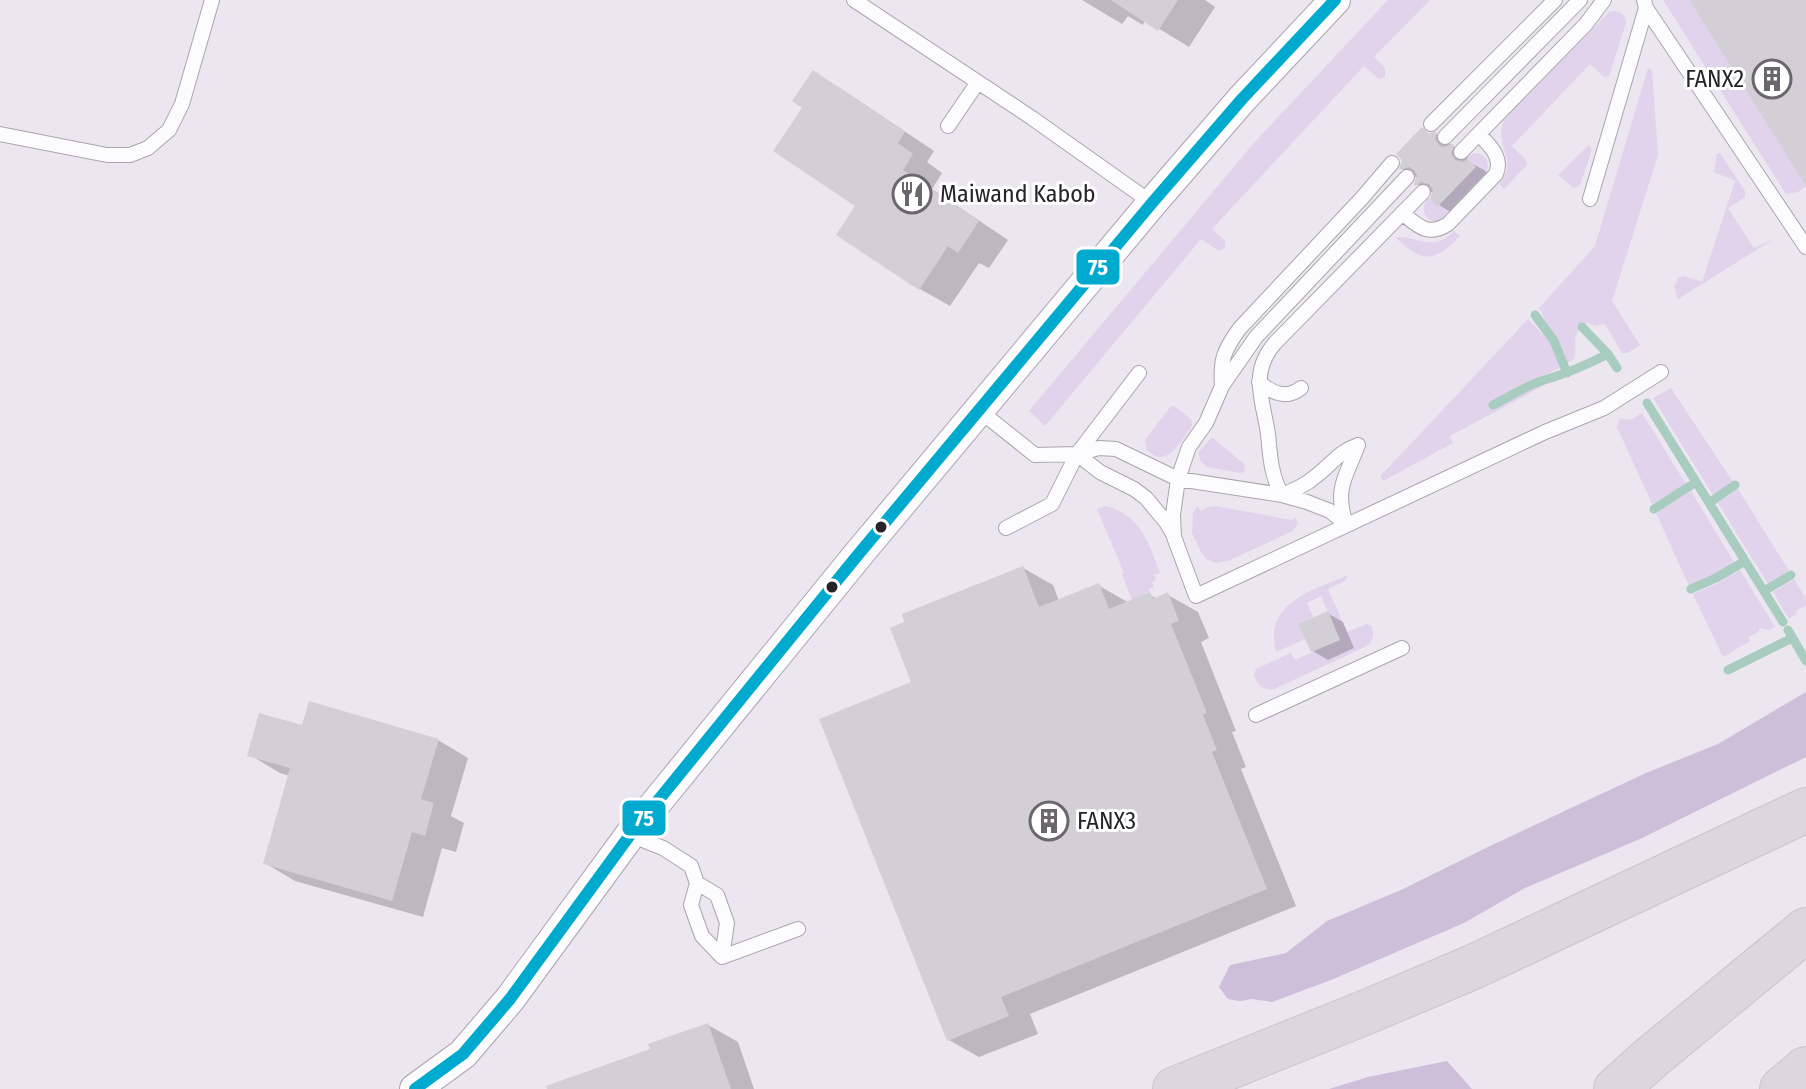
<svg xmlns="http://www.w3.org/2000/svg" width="1806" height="1089" viewBox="0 0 1806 1089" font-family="'Fira Sans Condensed',sans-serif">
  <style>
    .green { fill: #e1d3eb }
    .forest { fill: #cdbed9 }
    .shadow { fill: #0003 }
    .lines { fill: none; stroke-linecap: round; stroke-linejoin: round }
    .stream { stroke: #a8ccc0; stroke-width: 9 }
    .building { fill: #d3cfd7 }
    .service-casing { stroke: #aaa5ad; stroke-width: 16 }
    .minor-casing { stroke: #aaa5ad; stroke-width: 32 }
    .motorway-casing { stroke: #c8c6cb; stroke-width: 46 }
    .service { stroke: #fcfbfd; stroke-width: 14 }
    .minor { stroke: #fcfbfd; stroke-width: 30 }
    .motorway { stroke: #dbd6df; stroke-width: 44 }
    .bus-1-casing { stroke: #fff; stroke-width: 18 }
    .bus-1 { stroke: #00a9ce; stroke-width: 12 }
    .bus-dot { fill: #27232a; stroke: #fff; stroke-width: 3 }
    .labels { text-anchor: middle; stroke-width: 6; stroke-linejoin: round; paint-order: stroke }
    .poi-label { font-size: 24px; fill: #27232a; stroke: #fff; text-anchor: start }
    .line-badge { stroke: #fff; stroke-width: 3 }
    .badge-label { font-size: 22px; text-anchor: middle; font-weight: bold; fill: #fff }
  </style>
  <rect width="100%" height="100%" fill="#ebe6f0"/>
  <!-- green -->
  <path class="green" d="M1388,0H1430L1374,57L1385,68V77L1379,79L1364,66L1212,229L1225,241V248L1219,251L1201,239L1045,426L1029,411L1253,144Z
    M1663,0H1689L1793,165L1806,158V186L1798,192L1786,194Z
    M1615,11C1622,12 1626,16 1626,23L1609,76L1604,77L1590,64L1512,146L1526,160L1527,165L1504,189L1499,184C1520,160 1493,146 1504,120L1609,12Z
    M1648,68L1652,70L1658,155L1612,301L1640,345L1628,353H1622L1605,324L1595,326L1587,323C1568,337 1579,342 1574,359L1567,363L1539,308L1595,246Z
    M1589,145L1592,150L1580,185L1573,188L1558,175Z
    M1473,153C1484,153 1490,160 1487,171L1442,218L1437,222L1431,221C1422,213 1422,208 1428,198L1438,207L1475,167L1467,158Z
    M1720,153L1745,191V197L1728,208L1754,248L1774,239L1678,299L1674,287L1679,277L1684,276L1702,282L1735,181L1714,172L1717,154Z
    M1454,231L1460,236C1433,264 1422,262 1395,237C1420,236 1433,253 1454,231Z
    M1528,319L1552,344L1561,367L1491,402L1494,408L1543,383L1545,385L1450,436L1453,443L1383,481L1380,476L1389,467Z
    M1671,388L1733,482L1713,495L1653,398Z
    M1171,406L1176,407L1191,419L1192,426C1181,441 1167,470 1147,450L1145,440Z
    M1642,413L1686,484L1652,504L1617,427L1620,418L1630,420Z
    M1212,437L1244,464L1245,468L1244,472L1240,473L1207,467L1201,462L1198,453Z
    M1738,489L1789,571L1768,584L1718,503Z
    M1691,491L1734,562L1714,575L1689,586L1656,513Z
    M1106,506C1140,515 1149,543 1160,573L1154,575L1156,580L1152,582L1154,587L1149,589L1150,592L1132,600L1122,574L1124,573L1097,509Z
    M1197,506L1201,511L1208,507L1215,506L1292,520L1295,517L1298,523L1293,531L1228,561L1216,563L1208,560L1202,554L1192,533L1193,513Z
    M1740,570L1775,627L1769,630L1760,628L1758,632L1749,637L1750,641L1723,657L1693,594L1716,584Z
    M1348,575L1345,581L1328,589L1347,632L1367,624L1371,626C1375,634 1373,641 1367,646L1274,689C1263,691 1258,685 1254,675L1256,669L1291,653L1295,660L1340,640L1321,596L1307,603L1313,617L1299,624L1305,639L1276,652C1264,602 1312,591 1348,575Z
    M1794,579L1806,599V605L1796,611L1797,614L1789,619L1773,592Z"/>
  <!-- forest -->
  <path class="forest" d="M1806,692V757L1640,839L1525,888L1464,923L1331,980L1272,1002L1252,999L1240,1001L1228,999L1219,987L1230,965L1286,953L1327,921L1401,890L1490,846L1646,773L1718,744Z
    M1447,1061L1472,1089H1329L1368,1077Z"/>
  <!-- shadow -->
  <path class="shadow" d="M1082,0H1205L1215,7L1189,47L1145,20L1143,25L1128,16L1122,24Z
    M813,73L843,90L934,151L927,162L942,173L932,189L1008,240L989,268L979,263L950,306L920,289L838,234L858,206L804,107Z
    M1436,134L1468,156L1467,161L1484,170L1490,176L1454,214L1439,205L1432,199L1435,194L1416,184L1419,179L1402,169L1404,160L1431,135Z
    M1023,568L1053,585L1059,601L1098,585L1129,603L1150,595L1157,599L1168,595L1198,612L1209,638L1201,642L1236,731L1232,732L1246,767L1241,769L1296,906L1030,1014L1038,1034L979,1057L949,1040L914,683Z
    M1327,613L1343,622L1354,648L1328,660L1313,651Z
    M304,727L438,740L468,758L451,816L464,823L456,852L442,848L423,917L295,881L265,863L290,776L280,773L250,755Z
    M708,1025L738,1042L754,1089H565Z"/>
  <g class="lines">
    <!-- stream -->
    <path class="stream" d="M1535,315L1554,341L1567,373
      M1582,327L1608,354L1617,368
      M1647,403L1783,622
      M1493,405C1509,397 1527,385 1544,380C1566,374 1586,365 1608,354
      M1709,503L1735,485
      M1654,509L1696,482
      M1691,589L1716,578L1745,561
      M1764,591L1791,575
      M1788,630L1806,661
      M1728,670L1792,638"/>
  </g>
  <!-- building -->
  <path class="building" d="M1111,0H1178L1158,31Z
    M1689,0H1806V186Z
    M813,70L905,132L898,143L913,154L903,170L979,221L958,253L948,246L919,290L836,235L855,206L773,151L802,108L792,101Z
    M1422,127L1428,133L1437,132L1435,139L1439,145L1443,147L1452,144L1454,145L1451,154L1455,160L1463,162L1468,159L1476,167L1437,207L1430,199L1433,190L1429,184L1421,182L1415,186L1414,184L1417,175L1414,170L1409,167L1399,170L1402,160L1396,154Z
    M1023,566L1039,607L1099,583L1109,609L1150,592L1153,599L1168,592L1179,621L1171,624L1207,713L1203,715L1217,750L1212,752L1267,889L1001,997L1009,1016L947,1041L819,719L911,682L890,628L904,622L902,614Z
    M1328,611L1340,640L1311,652L1298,624Z
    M309,701L439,739L421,799L434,803L425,836L412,832L392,901L263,864L290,768L247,756L259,713L302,725Z
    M708,1023L731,1089H547L546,1086L650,1049L648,1044Z"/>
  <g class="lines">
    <defs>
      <path id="service" d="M854,0L1032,118L1152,203
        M1644,0L1646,8L1806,247
        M1431,124L1555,0
        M948,126L978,82
        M0,134L107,155H130L148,148L169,130L182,104L212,0
        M1445,137L1580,0
        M1461,152L1586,24L1604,0
        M1407,177L1256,337L1222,386L1206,423L1189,447L1178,479L1173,515L1174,537L1196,596L1545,432L1604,408L1661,372
        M1590,199L1646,8
        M1402,213C1418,226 1428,237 1448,224L1496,174C1503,157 1490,146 1479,134
        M1259,382C1272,393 1286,400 1301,388
        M1222,386C1220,359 1224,350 1240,328L1362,198L1392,163
        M980,411L1035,455L1077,454L1099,448L1116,449L1178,479L1282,495L1307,502L1330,511L1346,524
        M1358,445C1338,452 1332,464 1316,476C1306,485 1294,490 1282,495C1271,476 1270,455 1268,434C1263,400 1249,373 1275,343L1423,192
        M1077,454L1100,472L1134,489L1146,498L1166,522L1173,534
        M1346,524C1334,488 1346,477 1358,445
        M1006,528L1052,504L1077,454L1139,373
        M1256,715L1402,648
        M630,835L663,848L691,866L697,883L691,905L702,936L722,957
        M697,883L717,895L727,923L722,957
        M722,957L798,929"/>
      <path id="minor" d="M415,1089L463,1054L510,999L630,835L857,556L1152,203L1242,99L1335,0"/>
      <path id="motorway" d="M1175,1089L1364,1013L1473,967L1806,810
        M1616,1089L1653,1056L1806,930
        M1782,1089L1806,1069"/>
    </defs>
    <!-- service casing -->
    <use href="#service" class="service-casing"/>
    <!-- minor casing -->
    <use href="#minor" class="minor-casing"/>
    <!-- motorway casing -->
    <use href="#motorway" class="motorway-casing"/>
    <!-- service -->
    <use href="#service" class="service"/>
    <!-- minor -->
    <use href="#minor" class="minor"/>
    <!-- motorway -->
    <use href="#motorway" class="motorway"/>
    <defs>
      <path id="bus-1" d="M415,1089L463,1054L510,999L630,835L857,556L1152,203L1242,99L1335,0"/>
    </defs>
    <!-- bus-1 casing -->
    <use href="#bus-1" class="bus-1-casing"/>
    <!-- bus-1 -->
    <use href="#bus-1" class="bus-1"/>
  </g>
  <!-- icons -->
  <defs>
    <symbol id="building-ring" viewBox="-11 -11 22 22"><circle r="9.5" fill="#fff" stroke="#6c676f" stroke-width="1.5"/><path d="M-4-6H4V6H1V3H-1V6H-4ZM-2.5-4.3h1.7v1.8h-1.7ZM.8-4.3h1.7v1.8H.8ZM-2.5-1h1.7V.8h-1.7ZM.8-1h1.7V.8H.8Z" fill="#6c676f"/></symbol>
    <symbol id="restaurant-ring" viewBox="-11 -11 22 22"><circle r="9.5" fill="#fff" stroke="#6c676f" stroke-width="1.5"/><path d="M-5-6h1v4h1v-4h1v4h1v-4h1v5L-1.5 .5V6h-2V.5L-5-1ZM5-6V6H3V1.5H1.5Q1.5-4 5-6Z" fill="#6c676f"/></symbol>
  </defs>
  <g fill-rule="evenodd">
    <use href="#building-ring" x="1750" y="57" width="44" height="44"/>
    <use href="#restaurant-ring" x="890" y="172" width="44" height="44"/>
    <use href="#building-ring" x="1027" y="799" width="44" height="44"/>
  </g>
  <!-- markers -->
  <g class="bus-dot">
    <circle cx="881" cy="527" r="7"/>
    <circle cx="832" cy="587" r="7"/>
  </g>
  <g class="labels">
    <!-- poi labels -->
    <g class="poi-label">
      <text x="1744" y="87" text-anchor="end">FANX2</text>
      <text x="940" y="202">Maiwand Kabob</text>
      <text x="1077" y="829">FANX3</text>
    </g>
  </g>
  <g class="line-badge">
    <rect x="1075" y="248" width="46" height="38" rx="8" fill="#00a9ce"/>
    <rect x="621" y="799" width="46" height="38" rx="8" fill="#00a9ce"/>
  </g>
  <g class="badge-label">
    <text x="1098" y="275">75</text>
    <text x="644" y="826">75</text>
  </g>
</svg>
